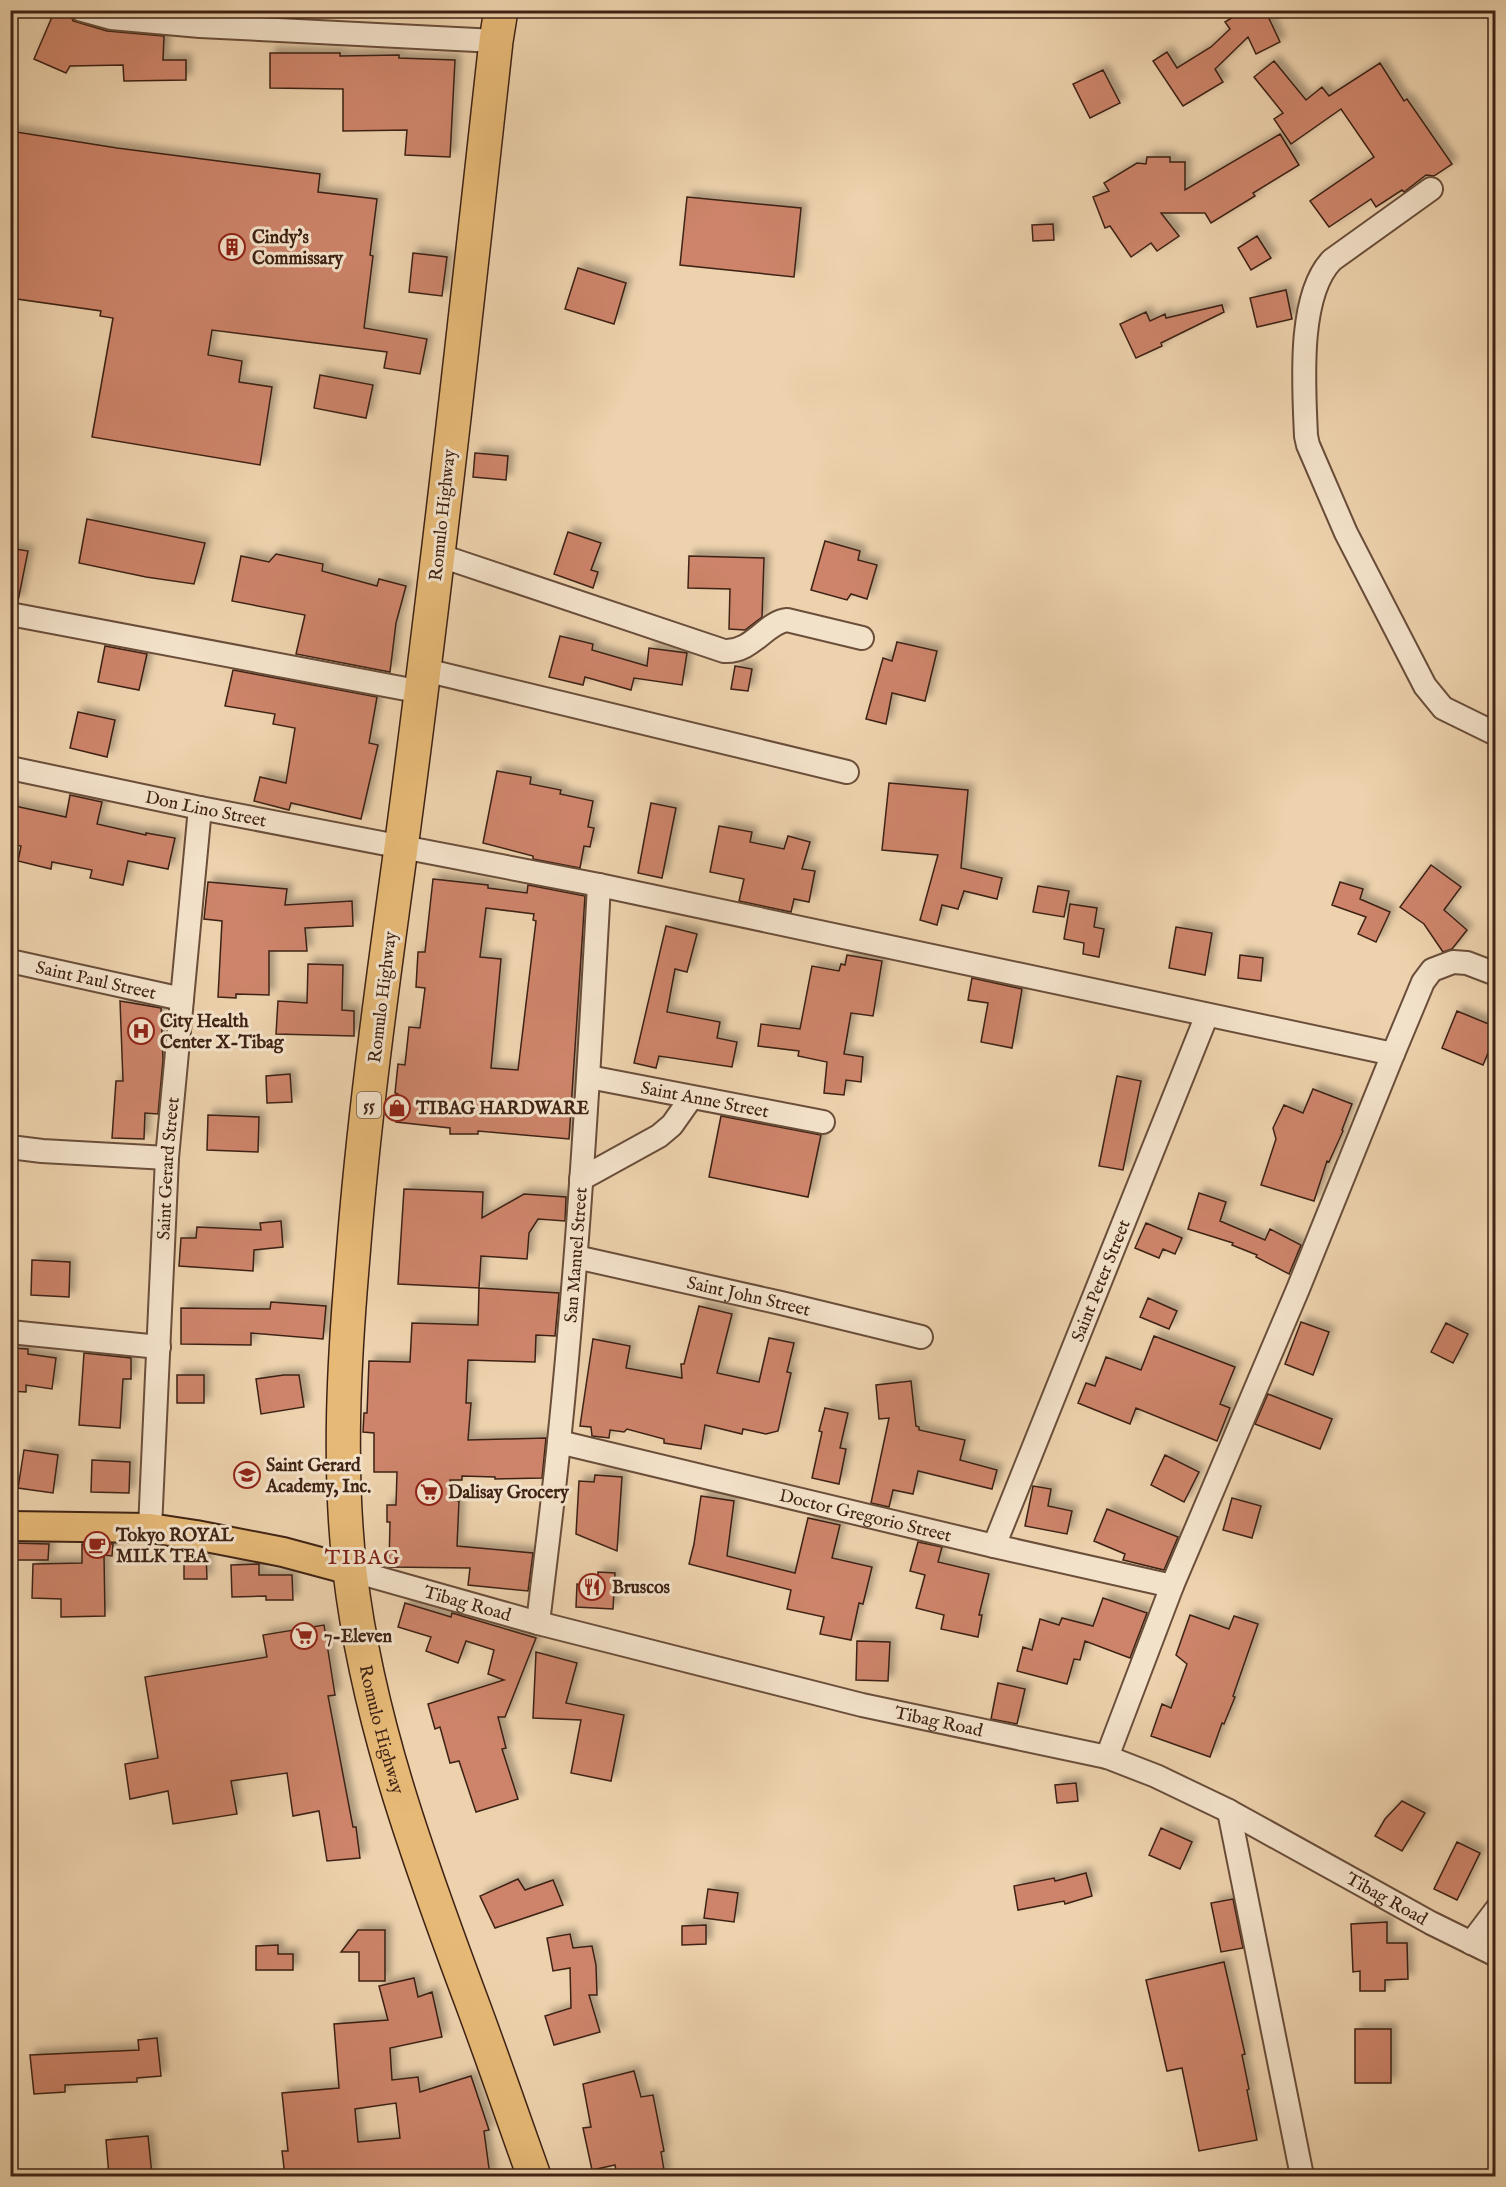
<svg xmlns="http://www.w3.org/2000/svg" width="1506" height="2187" viewBox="0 0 1506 2187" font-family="'IM FELL English',serif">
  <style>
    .building { fill: #cd846a; stroke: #3e2214; stroke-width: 1.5; fill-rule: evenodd; filter: url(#shadow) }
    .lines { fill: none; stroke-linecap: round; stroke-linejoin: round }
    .minor-casing { stroke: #6a4e3a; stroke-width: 26 }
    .major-casing { stroke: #3e2214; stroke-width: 32 }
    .highway-casing { stroke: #3e2214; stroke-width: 36 }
    .minor { stroke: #f3e2ca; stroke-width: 22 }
    .major { stroke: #e6b976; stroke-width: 28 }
    .highway { stroke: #e6b976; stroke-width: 33 }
    .labels { text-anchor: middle; stroke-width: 6; stroke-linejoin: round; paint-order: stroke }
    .shield { fill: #f3e2ca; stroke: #745c4b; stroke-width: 1.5 }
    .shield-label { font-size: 16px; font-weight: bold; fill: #3e2214 }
    .poi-label { font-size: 18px; font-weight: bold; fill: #3e2214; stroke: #f3e2ca; text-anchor: start }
    .street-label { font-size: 18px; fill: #3e2214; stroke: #f3e2ca }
    .quarter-label { font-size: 21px; letter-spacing: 1.5px; fill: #7a1f14; stroke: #f3e2ca }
  </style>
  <defs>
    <filter id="shadow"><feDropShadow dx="5.5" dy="-5.5" stdDeviation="3" flood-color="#0004"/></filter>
  </defs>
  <rect width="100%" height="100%" fill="#edd2ad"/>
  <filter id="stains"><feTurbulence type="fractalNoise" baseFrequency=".00333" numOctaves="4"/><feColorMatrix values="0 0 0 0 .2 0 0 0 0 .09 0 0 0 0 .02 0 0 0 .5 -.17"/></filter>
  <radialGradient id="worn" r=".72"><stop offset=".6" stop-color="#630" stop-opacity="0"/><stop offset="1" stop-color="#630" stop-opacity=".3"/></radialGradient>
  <!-- building -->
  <path class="building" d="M55,10H69L73,21L107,31L164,36L163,60H186V80L124,81L123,65L70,66L66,73L34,59Z
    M1244,10H1265L1280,42L1256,54L1248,37L1215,69L1223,82L1183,106L1153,61L1167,52L1177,68L1211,47L1230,29L1225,22Z
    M270,53H340V56L399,55V58L455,60L450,157L405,155L407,130L343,131V89L270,88Z
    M1274,61L1306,100L1322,87L1329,96L1380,63L1404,101L1407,99L1452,164L1434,176L1426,175L1404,192L1402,190L1376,207L1371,199L1329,227L1310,201L1374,157L1341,109L1291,144L1274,119L1283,113L1254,77Z
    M1103,70L1120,103L1090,118L1073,84Z
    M10,131L117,148L320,174L318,192L377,199L370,255L373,256L364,328L427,339L420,374L384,368L387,352L212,330L208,355L242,361L239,382L272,387L260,465L92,437L113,318L100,316L101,311L10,298Z
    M1280,134L1299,165L1253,193L1255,196L1211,223L1205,213H1161L1179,236L1157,251L1151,243L1131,257L1110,226L1105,228L1093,197L1109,191L1104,183L1137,163L1146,164L1147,157H1170V162H1185V190Z
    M687,197L801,208L794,277L680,265Z
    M1053,224L1054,240L1033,241L1032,225Z
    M1257,236L1271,258L1251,270L1238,248Z
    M413,253L447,257L442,296L409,292Z
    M578,268L626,283L614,324L565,309Z
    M1286,290L1292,319L1257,327L1250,298Z
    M1222,305L1224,312L1161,343L1162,346L1136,358L1120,324L1146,312L1150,321L1165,314L1166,318Z
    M320,375L373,385L366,418L314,408Z
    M475,453L508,456L506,480L473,477Z
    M87,519L205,543L194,584L146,577L79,563Z
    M568,532L601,543L591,570L598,572L593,588L554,574Z
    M825,541L860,551L858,560L877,565L867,599L851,594L847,600L811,590Z
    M10,548L28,551L18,601L10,600Z
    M276,554L323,564L322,571L377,586L379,579L406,586L396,623L390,672L296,654L305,615L232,601L241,556L269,562Z
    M689,556L764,558L762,617L745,630L729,629L730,589L688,588Z
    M560,636L593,644L592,650L647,666L649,648L687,653L682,685L634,678L631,690L585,677L583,685L549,677Z
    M897,642L937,651L925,701L892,693L886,724L866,719L883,658L892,661Z
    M105,646L147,654L139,690L98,682Z
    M735,666L752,669L748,691L731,689Z
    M233,670L377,697L369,743L378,745L361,819L291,803L289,810L254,801L260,777L286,783L295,728L273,724L275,714L225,706Z
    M78,712L115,720L107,757L70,748Z
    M497,771L531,777L530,784L561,790L560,794L593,801L588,827L594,828L590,847L584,846L580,868L533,859V856L483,843Z
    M889,783L968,790L961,868L1002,878L997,899L964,891L958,909L942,905L937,925L920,920L938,855L882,850Z
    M70,795L102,802L97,824L146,835V833L175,838L168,869L128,861L123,885L90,878L92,870L52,862L51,869L18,861L21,846L10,844V805L66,817Z
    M651,803L676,808L662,878L638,873Z
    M719,826L752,832L750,842L784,849L788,836L810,842L802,869L815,871L809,902L794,899L791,912L739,901L744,879L710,872Z
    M1431,865L1461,887L1444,910L1467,930L1452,949L1443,952L1424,924L1400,907Z
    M433,879L488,885V888L527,893L528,885L585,896L569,1139L478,1131V1134H450V1128L396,1122L398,1094L395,1093L398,1064L405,1065L409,1027L420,1028L425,988L416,987L418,952H425ZM486,908L534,914L533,920L536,921L518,1070L491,1068L501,959L480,957Z
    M208,882L287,889L285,905L352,901L353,926L305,928L307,951H269V995L236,994V998L218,997L222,921L204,919Z
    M1340,882L1363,889L1360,899L1390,912L1376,942L1358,934L1366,917L1332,905Z
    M1038,886L1069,891L1064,917L1033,912Z
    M1070,904L1097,908L1094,927L1104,929L1099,957L1083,954L1084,943L1064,939Z
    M666,926L697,934L687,972L675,969L667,1012L720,1022L717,1038L737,1042L732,1067L659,1056L656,1068L634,1063Z
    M1176,927L1212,933L1205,975L1169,968Z
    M847,955L882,961L873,1016L851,1013L844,1054L863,1057L861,1082L846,1080L844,1095L824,1093L827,1062L798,1056L799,1051L758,1046L761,1024L800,1029L812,966L839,971L841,964L845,965Z
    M1240,955L1263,958L1261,981L1238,978Z
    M308,964L343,965L342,1010L354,1011V1036L276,1034L278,1001L307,1003Z
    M972,978L1022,989L1012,1048L981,1042L988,1003L968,1000Z
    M120,1001L161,1008L163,1060L158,1114L145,1113L144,1139L112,1138L116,1081H123Z
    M1457,1011L1496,1027V1034L1483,1065L1442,1048Z
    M290,1074L292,1102L267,1103L266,1076Z
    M1117,1076L1141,1081L1123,1170L1099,1166Z
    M1313,1089L1352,1104L1342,1130L1343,1131L1329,1162L1327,1161L1314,1201L1261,1185L1276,1139L1273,1128L1284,1105L1303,1113Z
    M208,1115L259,1117L258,1152L207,1150Z
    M721,1116L821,1135L808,1197L709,1177Z
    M404,1189L483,1192L482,1218L524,1194L566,1197L565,1221L538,1219L529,1233L527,1259L481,1256L479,1288L398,1284Z
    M1199,1193L1226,1202L1220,1221L1265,1240L1270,1229L1301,1245L1289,1274L1256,1257L1257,1255L1232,1245L1233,1243L1188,1229Z
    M281,1221L283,1247L254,1250L253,1271L179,1266L181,1238H196L197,1227L261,1230L260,1223Z
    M1146,1223L1182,1238L1175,1254L1163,1249L1159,1258L1135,1248Z
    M32,1260L70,1262L69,1297L31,1295Z
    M479,1288L559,1293L555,1336L536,1335L535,1362L468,1360L466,1403H471L468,1440L546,1438L542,1478L495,1479V1477L462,1476V1480H450V1500L459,1501L457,1546L533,1553L528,1591L468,1585L470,1568L389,1567L390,1522H387V1505H396L397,1472H374V1433L363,1432L364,1413H367L369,1361L410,1362L412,1323L478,1325Z
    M1148,1298L1177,1311L1169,1329L1140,1317Z
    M271,1302L326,1306L323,1339L251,1333V1345L181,1344V1308L270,1309Z
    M699,1306L732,1314L717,1373L759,1382L769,1338L794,1343L787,1372L791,1373L778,1431L766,1434L743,1429L742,1434L705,1425L701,1449L664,1443V1439L627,1429L624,1432L610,1430L609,1438L592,1436L591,1427L580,1426L593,1339L630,1346L626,1368L682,1378L681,1364H684Z
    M1301,1322L1329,1332L1313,1375L1285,1364Z
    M1446,1323L1468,1334L1453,1363L1431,1352Z
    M1154,1336L1235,1367L1220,1404L1230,1408L1217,1441L1136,1408L1130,1424L1078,1403L1086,1383L1095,1386L1106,1357L1141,1370Z
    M10,1348L28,1349V1354L56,1358L52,1389L26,1385V1392L10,1391Z
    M84,1353L131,1358V1379H123L120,1428L79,1425Z
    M177,1375H204V1403H177Z
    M284,1375H299L304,1407L261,1414L256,1379Z
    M911,1381L916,1426L919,1427V1430L965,1440L960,1460L997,1470L992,1489L918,1471L913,1494L893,1490L889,1507L871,1503L889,1418L879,1419L876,1385Z
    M1268,1394L1332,1419L1320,1449L1255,1424Z
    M825,1408L848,1413L840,1448L846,1449L839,1484L812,1478L822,1432L819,1431Z
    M24,1450L58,1455L53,1493L18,1488Z
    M1165,1455L1199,1472L1184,1502L1151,1485Z
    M92,1460L130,1462L129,1493L91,1492Z
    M595,1475L622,1477L617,1551L576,1534L579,1481L594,1482Z
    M1033,1486L1051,1489L1048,1506L1072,1511L1067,1534L1025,1526Z
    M701,1496L734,1501L727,1556L795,1573L808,1518L840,1525L832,1558L872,1567L863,1604L859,1603L851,1640L820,1634L824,1617L787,1609L791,1590L689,1564L694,1544Z
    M1232,1498L1261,1506L1252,1538L1223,1530Z
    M1107,1509L1178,1537L1164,1570L1123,1560L1125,1554L1094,1541Z
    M918,1542L942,1547L938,1562L989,1574L979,1615H982L978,1637L941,1629L944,1615L916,1608L925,1575L910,1571Z
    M10,1543L49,1544L48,1560H10Z
    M82,1544H113L112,1556L104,1555L105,1616L61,1617V1599L32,1598L33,1564L82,1563Z
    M184,1553L206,1554L207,1579H184Z
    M259,1564V1575H292L293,1600H266V1596L232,1597L231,1565Z
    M598,1572L615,1573L613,1609L576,1607L577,1584L598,1585Z
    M1103,1598L1147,1613L1130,1658L1085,1641L1080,1660L1074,1659L1067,1684L1017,1671L1023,1647L1032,1650L1040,1619L1059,1625L1062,1618L1093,1626Z
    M405,1603L451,1617L452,1613L536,1638L505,1717H498L506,1748L502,1749L518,1799L476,1812L459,1761L450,1763L440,1727L435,1729L428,1704L504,1680L488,1674L494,1650L466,1641L458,1663L426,1651L431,1637L398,1627Z
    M1190,1615L1229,1629L1234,1616L1258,1624L1233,1696L1235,1697L1224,1724L1222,1723L1210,1757L1151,1736L1162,1704L1171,1708L1187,1664L1176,1655Z
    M324,1625L335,1695L328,1696L353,1827H356L360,1858L327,1861L319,1811L293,1816L287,1773L231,1781L237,1814L173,1824L168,1791L130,1799L125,1764L158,1758L145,1677L267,1657L263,1635Z
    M857,1641L890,1642L888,1681L856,1680Z
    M536,1652L577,1663L566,1703L624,1715L611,1781L571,1773L581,1720L533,1718Z
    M998,1683L1025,1689L1017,1724L991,1719Z
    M1076,1783L1078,1801L1057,1803L1055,1785Z
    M1402,1801L1425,1813L1402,1851L1375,1836L1385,1819Z
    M1161,1828L1192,1842L1180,1869L1149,1855Z
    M1457,1842L1480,1853L1457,1900L1434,1889Z
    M1086,1873L1092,1896L1065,1904L1064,1901L1018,1910L1014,1886L1054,1878L1055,1881Z
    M518,1879L525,1890L553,1880L563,1905L495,1928L480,1896Z
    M708,1889L738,1893L734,1922L704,1918Z
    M1233,1899L1243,1948L1221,1952L1211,1903Z
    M1387,1922V1943H1407L1408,1979L1385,1980V1991H1360V1971L1353,1972L1351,1924Z
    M706,1925V1944L682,1945V1926Z
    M358,1930H385V1981H359V1952H341Z
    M570,1934L573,1948L592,1946L596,1965L597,1995H589L600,2032L554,2045L545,2016L571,2008L570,1968L553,1971L547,1938Z
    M278,1945V1954H293V1970H256V1946Z
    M1224,1962L1245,2054L1242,2055L1249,2089L1247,2090L1257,2140L1199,2151L1182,2068L1167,2071L1146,1980Z
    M414,1978L418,1997L432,1992L442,2037L390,2048L392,2080L418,2077L420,2092L471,2076L489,2130L484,2131L490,2176H285L282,2151H288L282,2093L339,2088L334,2024L388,2020L379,1986ZM396,2103L400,2138L358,2142L355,2109Z
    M1355,2029H1391V2083H1355Z
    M157,2038L161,2076L137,2078V2082L65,2085V2092L34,2094L30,2055L139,2050L138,2040Z
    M634,2071L641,2097L653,2095L664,2151L661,2152L665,2176H617L615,2165L592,2170L583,2128L591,2127L583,2084Z
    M148,2136L152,2175L109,2176L106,2140Z"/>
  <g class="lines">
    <defs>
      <g id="minor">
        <path d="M82,10L111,18L200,26L496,41"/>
        <path d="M1431,189L1332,260C1297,296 1304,387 1306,436L1308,445L1346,533L1425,686L1443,708L1496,734"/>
        <path d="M438,555L724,651C752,653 766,622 787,620L862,638"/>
        <path d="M10,614L422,692"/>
        <path d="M425,670L847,772"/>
        <path id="s1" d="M10,768L200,808L599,885L1393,1054L1423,982L1432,970L1453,962L1467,963L1496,974"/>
        <path id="s2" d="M10,961L182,999"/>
        <path id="s3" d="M589,1077L823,1122"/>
        <path d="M10,1147L42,1151L167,1158"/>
        <path d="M581,1179L659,1136L672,1125L691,1098"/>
        <path id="s4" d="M576,1257L781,1303L921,1337"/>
        <path d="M10,1332L159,1347"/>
        <path id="s5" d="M559,1442L994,1546L1172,1586"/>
        <path id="s6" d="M150,1528L167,1158L200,808"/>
        <path id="s7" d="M994,1546L1207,1015"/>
        <path id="s8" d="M350,1570L538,1623L862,1705L1107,1757L1156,1776L1229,1811L1431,1923L1496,1955"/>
        <path id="s9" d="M538,1623C545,1563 553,1502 559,1442C578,1257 589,1071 599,885"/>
        <path d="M1107,1757L1172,1586L1298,1289L1393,1054"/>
        <path d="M1229,1811L1302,2176"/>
        <path d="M1471,1943L1496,1910"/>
      </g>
      <path id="major" d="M10,1526L150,1528L196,1535L283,1552L350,1570"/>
      <g id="highway">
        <path id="s10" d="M501,10L496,41C467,305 438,569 403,833C384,973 364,1114 353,1256C344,1360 338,1467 350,1572C367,1717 417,1855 468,1992C491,2053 512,2115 534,2176"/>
      </g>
    </defs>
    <!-- minor casing -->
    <use href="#minor" class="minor-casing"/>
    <!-- major casing -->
    <use href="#major" class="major-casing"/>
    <!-- highway casing -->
    <use href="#highway" class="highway-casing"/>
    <!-- minor -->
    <use href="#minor" class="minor"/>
    <!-- major -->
    <use href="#major" class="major"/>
    <!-- highway -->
    <use href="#highway" class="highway"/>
  </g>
  <!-- icons -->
  <defs>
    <symbol id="building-ring" viewBox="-11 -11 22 22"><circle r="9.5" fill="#f3e2ca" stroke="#8f2418" stroke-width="1.5"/><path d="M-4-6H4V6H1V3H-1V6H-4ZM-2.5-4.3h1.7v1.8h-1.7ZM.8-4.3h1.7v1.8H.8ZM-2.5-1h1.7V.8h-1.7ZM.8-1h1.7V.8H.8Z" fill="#8f2418"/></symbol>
    <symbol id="hospital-ring" viewBox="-11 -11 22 22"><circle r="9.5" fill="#f3e2ca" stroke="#8f2418" stroke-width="1.5"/><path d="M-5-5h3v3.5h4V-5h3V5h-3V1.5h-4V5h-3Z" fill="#8f2418"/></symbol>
    <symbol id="shop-ring" viewBox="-11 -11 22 22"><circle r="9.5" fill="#f3e2ca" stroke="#8f2418" stroke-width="1.5"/><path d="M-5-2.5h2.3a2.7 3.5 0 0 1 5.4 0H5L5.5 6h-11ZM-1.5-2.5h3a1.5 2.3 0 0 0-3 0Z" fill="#8f2418"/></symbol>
    <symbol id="school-ring" viewBox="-11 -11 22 22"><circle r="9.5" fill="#f3e2ca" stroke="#8f2418" stroke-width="1.5"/><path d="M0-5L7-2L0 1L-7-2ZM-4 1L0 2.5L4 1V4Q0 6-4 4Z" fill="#8f2418"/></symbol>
    <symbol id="supermarket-ring" viewBox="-11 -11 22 22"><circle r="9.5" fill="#f3e2ca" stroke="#8f2418" stroke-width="1.5"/><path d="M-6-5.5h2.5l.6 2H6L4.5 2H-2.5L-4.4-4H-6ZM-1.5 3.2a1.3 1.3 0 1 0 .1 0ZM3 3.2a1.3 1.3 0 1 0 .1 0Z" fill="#8f2418"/></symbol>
    <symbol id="cafe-ring" viewBox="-11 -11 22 22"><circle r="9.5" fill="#f3e2ca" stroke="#8f2418" stroke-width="1.5"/><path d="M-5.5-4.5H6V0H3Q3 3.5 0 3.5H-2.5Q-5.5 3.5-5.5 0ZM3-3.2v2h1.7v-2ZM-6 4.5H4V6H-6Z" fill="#8f2418"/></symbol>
    <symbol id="restaurant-ring" viewBox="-11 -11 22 22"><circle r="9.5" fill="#f3e2ca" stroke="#8f2418" stroke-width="1.5"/><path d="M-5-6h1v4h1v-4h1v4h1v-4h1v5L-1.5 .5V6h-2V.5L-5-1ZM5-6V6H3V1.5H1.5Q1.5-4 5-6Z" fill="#8f2418"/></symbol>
  </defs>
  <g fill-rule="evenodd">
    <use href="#building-ring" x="217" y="232" width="30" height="30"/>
    <use href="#hospital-ring" x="126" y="1016" width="30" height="30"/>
    <use href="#shop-ring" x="382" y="1093" width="30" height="30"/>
    <use href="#school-ring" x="232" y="1460" width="30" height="30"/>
    <use href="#supermarket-ring" x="414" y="1477" width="30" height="30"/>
    <use href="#cafe-ring" x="82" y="1530" width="30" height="30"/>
    <use href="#restaurant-ring" x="577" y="1572" width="30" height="30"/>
    <use href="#supermarket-ring" x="289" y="1621" width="30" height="30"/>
  </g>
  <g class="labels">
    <!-- shield labels -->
    <rect class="shield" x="357" y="1092" width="24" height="26" rx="4.5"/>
    <g class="shield-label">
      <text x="369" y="1111">55</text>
    </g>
    <!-- poi labels -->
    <g class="poi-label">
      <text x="252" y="243">Cindy's<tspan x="252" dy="21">Commissary</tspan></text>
      <text x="160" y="1027">City Health<tspan x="160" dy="21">Center X-Tibag</tspan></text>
      <text x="416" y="1114">TIBAG HARDWARE</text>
      <text x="266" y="1471">Saint Gerard<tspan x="266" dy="21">Academy, Inc.</tspan></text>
      <text x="448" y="1498">Dalisay Grocery</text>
      <text x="116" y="1541">Tokyo ROYAL<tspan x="116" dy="21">MILK TEA</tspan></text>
      <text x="612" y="1593">Bruscos</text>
      <text x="324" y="1642">7-Eleven</text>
    </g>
    <!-- street labels -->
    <g class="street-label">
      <text transform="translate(442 515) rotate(-84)" y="6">Romulo Highway</text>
      <text dy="6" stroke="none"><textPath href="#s1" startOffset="200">Don Lino Street</textPath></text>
      <text dy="6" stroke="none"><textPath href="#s2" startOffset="88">Saint Paul Street</textPath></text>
      <text transform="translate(382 997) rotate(-83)" y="6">Romulo Highway</text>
      <text dy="6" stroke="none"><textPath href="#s3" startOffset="118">Saint Anne Street</textPath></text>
      <text dy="6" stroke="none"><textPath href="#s6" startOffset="360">Saint Gerard Street</textPath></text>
      <text dy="6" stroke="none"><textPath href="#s9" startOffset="370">San Manuel Street</textPath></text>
      <text dy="6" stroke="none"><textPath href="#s7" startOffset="286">Saint Peter Street</textPath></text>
      <text dy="6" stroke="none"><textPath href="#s4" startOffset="177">Saint John Street</textPath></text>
      <text dy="6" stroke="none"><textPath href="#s5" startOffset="315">Doctor Gregorio Street</textPath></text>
      <text dy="6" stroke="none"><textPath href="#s8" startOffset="122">Tibag Road</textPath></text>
      <text dy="6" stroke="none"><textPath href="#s8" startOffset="608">Tibag Road</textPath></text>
      <text dy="6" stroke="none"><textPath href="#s10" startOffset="1732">Romulo Highway</textPath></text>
      <text dy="6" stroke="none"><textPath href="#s8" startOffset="1094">Tibag Road</textPath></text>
    </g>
    <!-- quarter labels -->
    <g class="quarter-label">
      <text x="363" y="1564">TIBAG</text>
    </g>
  </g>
  <!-- margin -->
  <rect width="1506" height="2187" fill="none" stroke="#edd2ad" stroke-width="36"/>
  <rect x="12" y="12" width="1482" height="2163" fill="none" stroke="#3e2214" stroke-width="3"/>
  <rect x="18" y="18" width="1470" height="2151" fill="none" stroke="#3e2214" stroke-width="1.5"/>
  <rect width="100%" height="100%" filter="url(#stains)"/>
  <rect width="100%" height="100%" fill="url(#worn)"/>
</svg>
